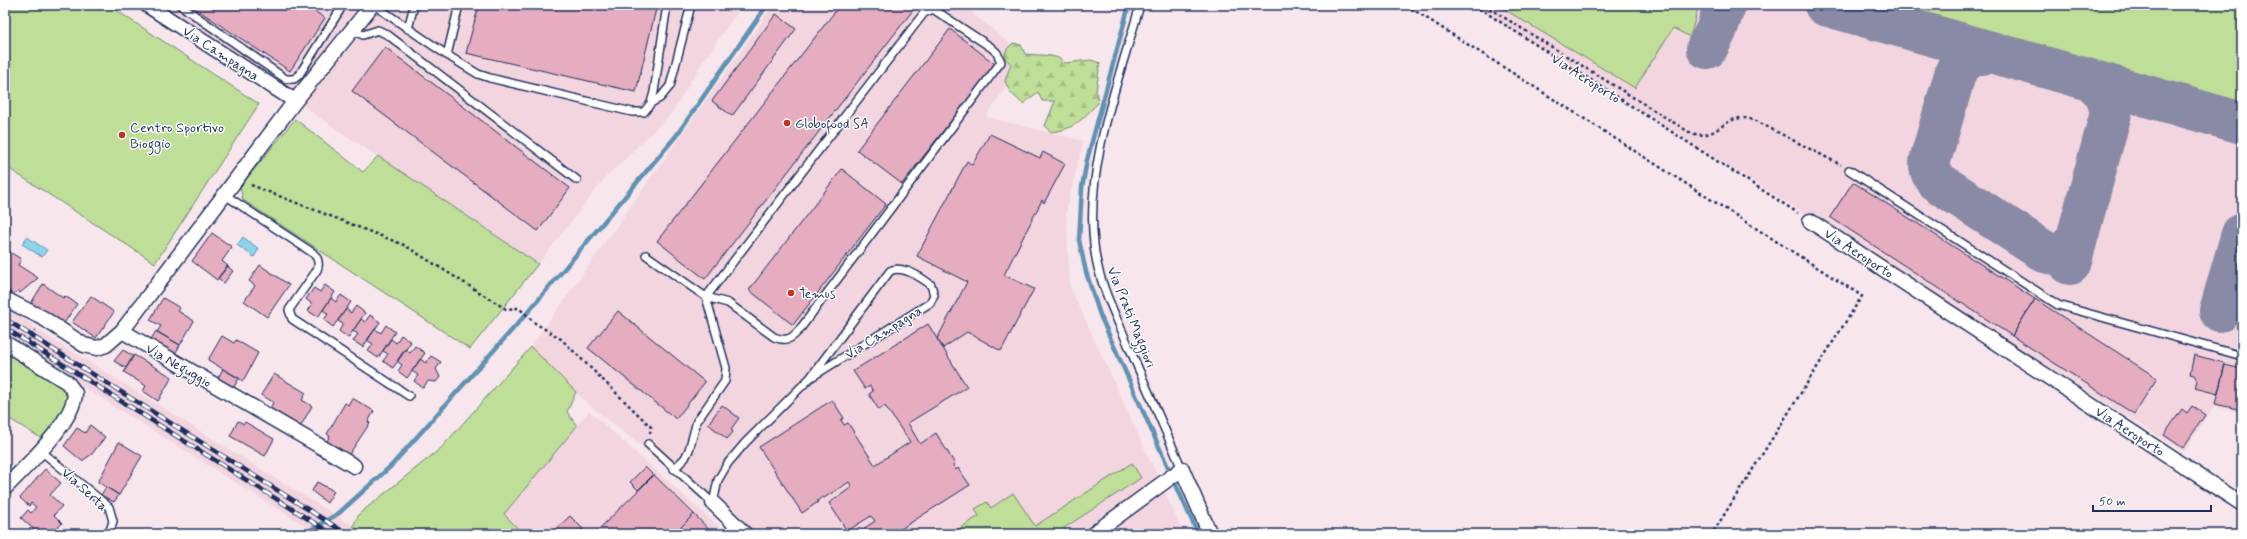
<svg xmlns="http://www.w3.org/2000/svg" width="2247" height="539" viewBox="0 0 2247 539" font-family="Mynerve,sans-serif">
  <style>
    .built { fill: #f2d5de }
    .grass { fill: #bfde97; stroke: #6d867a }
    .forest { fill: url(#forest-firs); stroke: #6d867a }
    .water { fill: #8bd4ec; stroke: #5e92b3 }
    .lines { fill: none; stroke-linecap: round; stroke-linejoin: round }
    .stream { stroke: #5e92b3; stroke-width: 4.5 }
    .taxiway { stroke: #898aa5; stroke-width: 42 }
    .building { fill: #e5adbf; stroke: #1b2f5e }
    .service-casing { stroke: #1b2f5e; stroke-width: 10 }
    .minor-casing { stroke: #1b2f5e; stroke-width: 17 }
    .path { stroke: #1b2f5e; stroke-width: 2.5; stroke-dasharray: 3 3; stroke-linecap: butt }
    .service { stroke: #fff; stroke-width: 7 }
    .minor { stroke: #fff; stroke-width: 14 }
    .rail-casing { stroke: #1b2f5e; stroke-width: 4.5 }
    .rail { stroke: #fff; stroke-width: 3; stroke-dasharray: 9; stroke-linecap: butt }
    .poi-dot { fill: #c8321e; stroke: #fff; stroke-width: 1.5 }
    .labels { text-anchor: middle; stroke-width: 3; stroke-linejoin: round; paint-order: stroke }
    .street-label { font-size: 14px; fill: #1b2f5e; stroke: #fff }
    .poi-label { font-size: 14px; fill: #1b2f5e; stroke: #fff; text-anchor: start }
  </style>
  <defs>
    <pattern id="forest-firs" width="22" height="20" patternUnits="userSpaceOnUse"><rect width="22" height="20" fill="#bfde97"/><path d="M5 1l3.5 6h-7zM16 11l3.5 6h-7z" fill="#a4bf85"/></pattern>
  </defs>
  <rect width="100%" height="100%" fill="#f7e6ec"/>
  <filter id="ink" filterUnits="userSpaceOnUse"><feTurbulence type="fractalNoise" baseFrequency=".025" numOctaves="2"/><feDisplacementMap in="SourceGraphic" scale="8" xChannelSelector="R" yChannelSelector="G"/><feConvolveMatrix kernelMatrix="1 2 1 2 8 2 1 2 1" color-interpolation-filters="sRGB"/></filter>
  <g filter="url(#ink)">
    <!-- built -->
    <path class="built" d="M147,5H743L707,55L672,113L606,177L538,264L295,101Z
      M778,5H963L1025,57L986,117L1083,141L1066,211L1070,287L1184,534H745L713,503L587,403L531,347L770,10Z
      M1473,5H2242V413L2214,406L2184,452Z
      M5,304L41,332L365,534H318L5,338Z
      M589,411L727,534H523L504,514Z"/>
    <!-- grass -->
    <path class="grass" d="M5,5H108L259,104L155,263L5,166Z
      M1497,5H1699L1690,37L1673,28L1635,88Z
      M1891,5H2242V105Z
      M295,119L363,172L378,156L538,264L470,349L243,200L240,187Z
      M531,347L576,392L567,412L577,426L504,514L523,534H365L353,526L359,514L441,448Z
      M5,350L64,386C73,406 55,424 44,440L5,416Z
      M1132,463L1141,478L1064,528L1067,533L1065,534H951L979,516L975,509L987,502L991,508L1013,493L1035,526Z"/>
    <!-- forest -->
    <path class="forest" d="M1013,43L1021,45L1025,54C1037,56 1058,53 1065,63L1091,60L1100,63L1096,91L1098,103C1082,119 1075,130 1050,132L1045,126L1055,101H1042L1038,92L1023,104L1010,92L1005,81L1011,64L1004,57L1007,49Z"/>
    <!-- water -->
    <path class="water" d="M27,237L47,250L42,257L22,244Z
      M243,237L259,249L254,257L237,245Z"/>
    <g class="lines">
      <!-- stream -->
      <path class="stream" d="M1129,5L1087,160L1082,188L1079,240L1086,272L1100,315L1198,534
        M304,534L339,513L391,466L528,312L676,136L767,5"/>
      <!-- taxiway -->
      <path class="taxiway" d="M1825,5L2242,123
        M1707,48L1716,31L1725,5
        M1994,53C1978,52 1965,57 1956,71L1931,157C1928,168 1931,175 1939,183L2045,252C2060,257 2070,250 2077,237
        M2070,264L2111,113L2106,94L2093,81
        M2220,311L2242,234"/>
    </g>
    <!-- building -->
    <path class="building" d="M190,5H305L325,18L290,71Z
      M479,5H657L636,92L466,53Z
      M840,5H917L705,279L657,241Z
      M776,14L796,29L732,116L712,101Z
      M950,29L995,64L902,184L857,150Z
      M385,47L570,188L538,231L352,91Z
      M990,134L1040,158L1043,152L1065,164L1044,203L1042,200L1004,275L1034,289L1001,351L967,332L943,348L937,339L967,282L917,256L967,161L972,165Z
      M842,169L886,204L793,325L749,290Z
      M1853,182L2035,299L2012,336L1830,217Z
      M212,233L232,247L222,261L228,266L217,280L192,261Z
      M5,249L21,259L18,265L38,278L20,293L18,290L13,295L5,287Z
      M260,265L289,285L267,317L244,301L255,286L249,281Z
      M227,266L233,271L224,283L218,278Z
      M43,284L63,298L65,296L77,304L62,326L51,316L31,303Z
      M325,285L335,292L318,317L308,311L312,304L306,299L314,288L320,292Z
      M341,295L351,302L333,327L324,320L328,314L323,310L331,298L336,302Z
      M91,296L114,312L96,338L72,322Z
      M163,298L180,308L178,311L194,321L180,345L157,332L161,326L150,320Z
      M2035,299L2157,378L2134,414L2012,336Z
      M356,306L365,313L348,338L339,331L343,324L338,321L346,309L351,313Z
      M618,311L705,382L676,419L588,348Z
      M370,315L380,322L363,347L353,341L358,334L353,331L361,319L365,322Z
      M928,324L967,387L908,423L920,444L936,433L955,464L953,465L956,470L958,468L970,485L896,532L897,534H856L875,521L871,516L847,531L829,503L852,487L849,482L824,498L823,497L817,501L818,502L802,513L759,447L832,400L844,418L841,420L844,425L848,423L875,465L910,442L885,406L879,410L869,394L873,391L870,386L865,389L853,371Z
      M386,325L395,332L378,358L368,351L373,344L367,340L375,329L381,333Z
      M156,331L180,345L174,356L150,341Z
      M401,335L411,342L393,368L383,361L388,354L383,351L391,339L396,343Z
      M222,336L234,343L236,340L258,353L243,381L208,360Z
      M415,346L425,353L407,378L398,371L402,365L397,361L405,349L410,353Z
      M123,350L133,356L126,368L114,361Z
      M134,355L172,377L158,401L143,391L146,386L124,372Z
      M2194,355L2225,363L2218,394L2195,388L2197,380L2194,375L2190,374Z
      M431,356L441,362L436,369L440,377L436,382L428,381L423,388L414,381L418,375L412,371L420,359L426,363Z
      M2225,365L2242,369V410L2215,404Z
      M223,369L239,378L231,392L215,383Z
      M274,374L306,393L302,400L312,406L299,429L269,412L273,402L261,395Z
      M352,398L374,411L368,422L370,423L348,456L326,443L330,436L327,434L345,403L348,405Z
      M722,405L739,418L731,429L733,432L727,439L708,424Z
      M2192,406L2205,415L2183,448L2164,435L2182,409L2187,413Z
      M238,421L244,424L245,422L274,439L265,456L230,436Z
      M90,425L105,437L92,454L82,461L64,446L77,428L85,433Z
      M119,442L142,456L119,495L98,482Z
      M645,467L653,475L638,490L630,482Z
      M45,469L61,483L50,495L62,506L54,515L62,523L52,534H42L39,532L38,533L21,518L28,510L31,513L36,507L31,503L29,506L20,498Z
      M654,475L694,514L674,534H594Z
      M317,482L334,491L327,503L312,491Z
      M106,487L119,495L114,502L101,495Z
      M694,514L713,534H674Z
      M570,516L583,529L577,534H551Z"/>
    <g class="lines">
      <defs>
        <path id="service" d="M180,5L286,79H294L299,75L340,10
          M374,5L447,55L459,5
          M1140,5C1119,80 1085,165 1094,244C1097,280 1115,314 1129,347C1146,387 1164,428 1182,469
          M933,9L992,48L997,53L1001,62L800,329C792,339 786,342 774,337L728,303L706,297L924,13Z
          M408,29L414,5
          M353,30L363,35L378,30L388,35L577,180
          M447,55L478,74L490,78L632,112H644L651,103L654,92L667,5
          M651,103L660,98L670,86L691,5
          M1849,170L2058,305L2242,356
          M225,195L313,253C318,258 320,263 317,270L289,310L292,319L409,396
          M646,255L706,297L726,368L725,381L697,421L689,450L685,458L674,469
          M648,444L713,503L718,480L728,463L745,443L810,378L930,303L934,295L931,285C921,277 902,265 890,271L810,378
          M41,451L109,507L113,521L109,534"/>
        <path id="minor" d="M147,5L295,101
          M1810,221L2242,504
          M5,299L43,318L84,345L97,348L106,345L122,331L354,466
          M122,331L295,101L372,5
          M5,343L67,382L75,393C74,422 25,467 5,488
          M713,503L745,534
          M1093,534L1182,469L1210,534"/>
      </defs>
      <!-- service casing -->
      <use href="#service" class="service-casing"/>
      <!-- minor casing -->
      <use href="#minor" class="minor-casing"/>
      <!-- path -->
      <path class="path" d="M1406,5L1862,296L1712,534
        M1474,5L1798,213
        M1484,5L1689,132C1716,143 1721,117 1744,118C1748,118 1752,120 1756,121L1841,165
        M251,185L404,245L506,309L519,308L535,323L561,339L651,427L650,433
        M28,341L35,330"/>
      <!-- service -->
      <use href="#service" class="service"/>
      <!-- minor -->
      <use href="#minor" class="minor"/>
      <defs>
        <path id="rail" d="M5,319L347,534
          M5,328L332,534"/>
      </defs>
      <!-- rail casing -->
      <use href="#rail" class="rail-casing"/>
      <!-- rail -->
      <use href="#rail" class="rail"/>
    </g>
  </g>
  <!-- markers -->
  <g class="poi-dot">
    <circle cx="787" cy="123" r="4"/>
    <circle cx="122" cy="135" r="4"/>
    <circle cx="791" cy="293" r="4"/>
  </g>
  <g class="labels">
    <!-- street labels -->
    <g class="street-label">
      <text transform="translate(221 53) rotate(33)" y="5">Via Campagna</text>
      <text transform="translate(1586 78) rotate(33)" y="5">Via Aeroporto</text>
      <text transform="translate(1859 253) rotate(33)" y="5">Via Aeroporto</text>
      <text transform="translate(1132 317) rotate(68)" y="5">Via Prati Maggiori</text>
      <text transform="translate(883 332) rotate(-32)" y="5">Via Campagna</text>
      <text transform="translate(179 365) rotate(30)" y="5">Via Neguggio</text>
      <text transform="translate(2130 431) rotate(33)" y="5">Via Aeroporto</text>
      <text transform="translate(85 489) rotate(42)" y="5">Via Serta</text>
    </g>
    <!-- poi labels -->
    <g class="poi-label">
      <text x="795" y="128">Globofood SA</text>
      <text x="130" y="132">Centro Sportivo<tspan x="130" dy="16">Bioggio</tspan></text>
      <text x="799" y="298">Temus</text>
    </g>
  </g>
  <!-- margin -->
  <rect width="2247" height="539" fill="none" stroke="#fff" stroke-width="20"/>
  <rect x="10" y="10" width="2227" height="519" fill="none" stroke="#1b2f5e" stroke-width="1.5" filter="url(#ink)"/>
  <!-- scale -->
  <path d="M2093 505v6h118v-6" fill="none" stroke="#1b2f5e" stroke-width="2"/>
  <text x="2099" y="505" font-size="12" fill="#1b2f5e" stroke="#ffffff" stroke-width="3" paint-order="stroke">50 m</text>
</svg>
